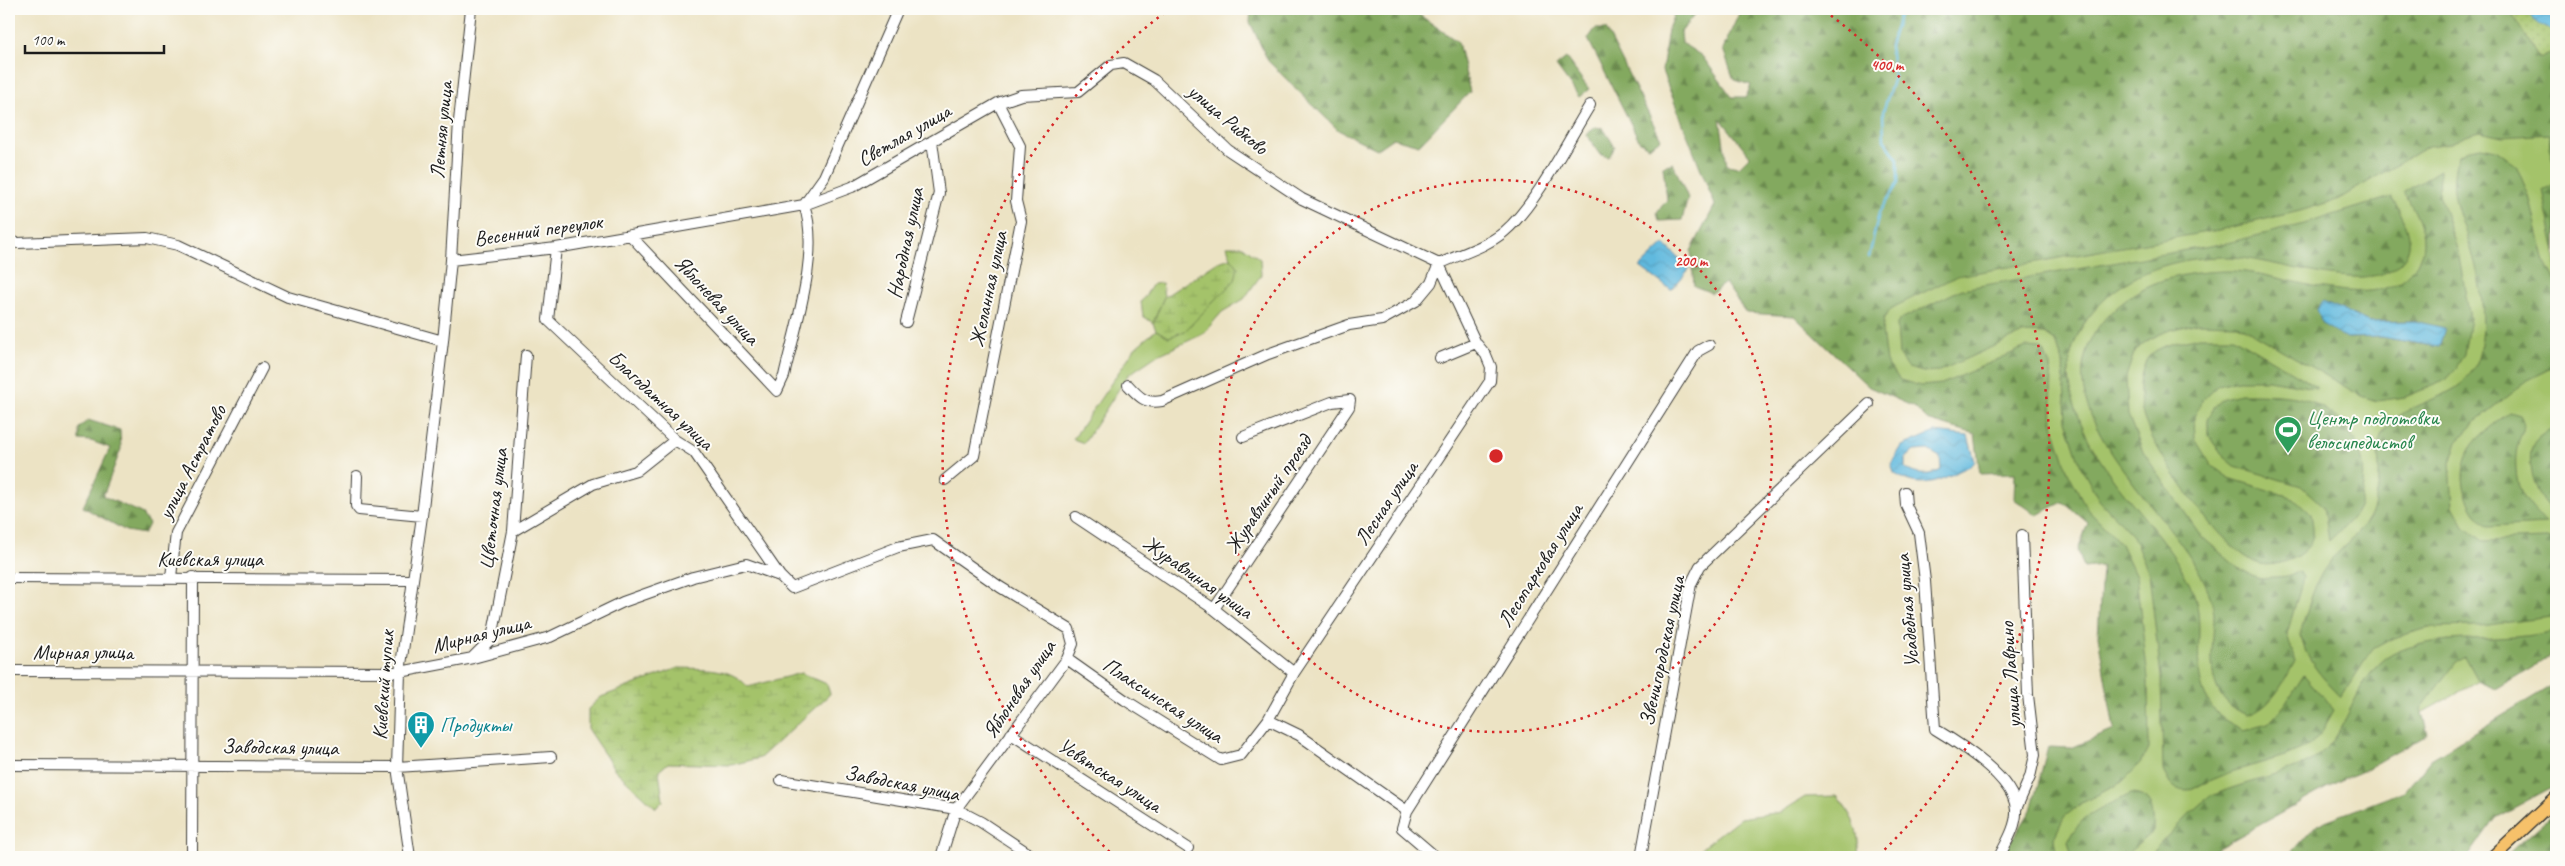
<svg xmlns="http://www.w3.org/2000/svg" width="2565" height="866" viewBox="0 0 2565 866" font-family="Caveat,sans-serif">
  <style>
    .grass { fill: #a4c36b; stroke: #607044 }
    .forest { fill: url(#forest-firs); stroke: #50623e; fill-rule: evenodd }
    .wetland { fill: url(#wetland-marsh); stroke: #607044 }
    .garden { fill: url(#garden-dots); stroke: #607044 }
    .water { fill: url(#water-waves); stroke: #3e6a7d; fill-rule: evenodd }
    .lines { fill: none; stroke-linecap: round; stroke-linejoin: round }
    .stream { stroke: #61b9de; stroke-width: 2.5 }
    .minor-casing { stroke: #3b3a35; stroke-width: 12 }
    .major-casing { stroke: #3b3a35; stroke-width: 15 }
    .minor { stroke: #fff; stroke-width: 10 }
    .major { stroke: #f6c16b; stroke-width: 12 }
    .ring { fill: none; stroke: #d62828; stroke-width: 2.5; stroke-dasharray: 2.5 5 }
    .labels { text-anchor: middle; stroke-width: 4; stroke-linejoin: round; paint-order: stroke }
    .street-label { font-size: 21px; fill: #1c1c1c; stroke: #fdfcf7 }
    .leisure-label { font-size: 21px; fill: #27864d; stroke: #fdfcf7; text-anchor: start }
    .culture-label { font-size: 21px; fill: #0d838f; stroke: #fdfcf7; text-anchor: start }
    .centre { fill: #d62828; stroke: #fdfcf7; stroke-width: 2.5 }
    .ring-label { font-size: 15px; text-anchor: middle; font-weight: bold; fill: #d62828; stroke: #fdfcf7; stroke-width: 4; stroke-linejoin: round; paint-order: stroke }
  </style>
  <defs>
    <pattern id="forest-firs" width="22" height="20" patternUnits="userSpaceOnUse" patternTransform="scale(1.25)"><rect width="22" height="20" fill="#83a95f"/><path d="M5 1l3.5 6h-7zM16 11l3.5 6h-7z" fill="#6a894e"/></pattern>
    <pattern id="wetland-marsh" width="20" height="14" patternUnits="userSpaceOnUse" patternTransform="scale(1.25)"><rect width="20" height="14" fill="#a4c36b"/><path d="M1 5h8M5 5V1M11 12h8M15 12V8" fill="none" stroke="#8da75c"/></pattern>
    <pattern id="garden-dots" width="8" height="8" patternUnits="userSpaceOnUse" patternTransform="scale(1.25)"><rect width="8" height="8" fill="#a4c36b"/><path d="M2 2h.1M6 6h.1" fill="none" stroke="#8da75c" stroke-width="1.8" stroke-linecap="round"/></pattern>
    <pattern id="water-waves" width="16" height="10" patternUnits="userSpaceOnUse" patternTransform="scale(1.25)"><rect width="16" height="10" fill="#61b9de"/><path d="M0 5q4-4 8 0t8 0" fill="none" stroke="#549ebe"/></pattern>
  </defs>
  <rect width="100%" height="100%" fill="#fdfcf7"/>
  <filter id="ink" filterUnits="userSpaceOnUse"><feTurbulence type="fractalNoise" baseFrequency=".02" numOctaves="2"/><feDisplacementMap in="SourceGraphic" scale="10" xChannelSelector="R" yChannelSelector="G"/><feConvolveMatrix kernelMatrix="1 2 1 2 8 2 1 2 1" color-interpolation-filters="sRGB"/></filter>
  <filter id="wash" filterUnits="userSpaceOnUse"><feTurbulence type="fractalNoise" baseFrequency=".0096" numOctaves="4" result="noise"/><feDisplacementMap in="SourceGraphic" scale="20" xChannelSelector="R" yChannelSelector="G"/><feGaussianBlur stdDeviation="1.12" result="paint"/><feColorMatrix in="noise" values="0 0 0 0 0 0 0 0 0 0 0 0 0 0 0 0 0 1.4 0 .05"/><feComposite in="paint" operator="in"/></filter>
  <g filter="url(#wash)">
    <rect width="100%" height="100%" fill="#ece3c4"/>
    <!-- grass -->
    <path class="grass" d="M2556,83V638L2163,857H2052L2041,840L2065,776L2134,747L2120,564L2066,493L1975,416L1878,377L1870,283Z
      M1227,246H1243L1260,259L1261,275L1244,299L1222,312L1203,334L1156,356L1128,375L1084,443L1073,439L1135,348L1156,330L1169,337L1238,267L1231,258Z
      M1162,283L1164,297L1153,323L1143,316L1141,302L1153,284Z
      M1837,796C1853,817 1860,830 1858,857H1690L1740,818L1781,812L1805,797Z"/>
    <!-- forest -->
    <path class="forest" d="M1251,9H1411L1458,42L1470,92L1419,145L1393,138L1377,149L1338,130L1268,61L1250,22Z
      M1676,9H1699L1681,32L1682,43L1702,56L1732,97H1746L1751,85L1734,80L1723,49L1741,9H2509L2553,55L2556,51V170L2549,148L2550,134L2502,137L2480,132L2466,136L2451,143L2428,146L2339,199L2300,211L2224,229L1957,276L1892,308L1884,318L1882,331L1886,362L1900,380L1921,386L1942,384L2026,347L2040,348L2044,351L2050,366L2053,424L2068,472L2087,509L2121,544L2136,576L2148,678L2149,748L2141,763L2122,782L2082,803L2064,817L2054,838L2057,857H2002L2031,810L2048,747L2071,748L2114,730L2098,636L2102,566L2084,568L2078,550L2088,523L2063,502L2037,515L2014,499L2015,473L1980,474L1975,434L1927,420L1914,407L1869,387L1794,316L1746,313L1725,283L1712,293L1694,286L1691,251L1715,205L1662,71L1668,29ZM1720,118L1750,156L1739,167L1727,165Z
      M1595,29H1606L1661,139L1648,147L1640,142L1588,39Z
      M1566,58L1589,89L1579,97L1556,66Z
      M1594,127L1603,128L1615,147L1609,157L1601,155L1587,135Z
      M2481,147L2496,150L2516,165L2529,196L2545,262L2556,283V366L2528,380L2478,419L2457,441L2450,463L2453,506L2464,526L2483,541L2547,539L2556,543V614L2550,617L2480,626L2432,627L2393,638L2373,649L2341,697C2325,680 2304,660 2301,634C2301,626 2307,614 2309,605C2314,588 2320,573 2332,559C2345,544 2366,529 2373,510C2376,500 2379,487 2379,476C2380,453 2372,444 2390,424C2417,395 2464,402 2478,358C2488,325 2481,279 2470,246C2459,210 2447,194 2458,155L2470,149Z
      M1673,163L1688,198L1682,220L1659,221L1657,212L1667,200L1663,166Z
      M2440,170L2439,194L2458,252L2470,318L2464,354L2456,368L2444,381L2405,397L2377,401L2361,396L2237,324L2197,323L2167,331L2148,340L2135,350L2126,377L2128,415L2143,452L2201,536L2238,568L2258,578L2290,576L2300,571L2303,578L2287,634L2295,661C2284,682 2271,709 2247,715C2241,712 2232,709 2228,704C2204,680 2214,646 2214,616C2214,607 2209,592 2205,583C2169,502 2018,402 2114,309C2146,279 2185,272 2227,271C2279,269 2377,320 2414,268C2433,242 2418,216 2404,192ZM2323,302L2369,322L2414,321L2439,347L2381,337L2347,338Z
      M2556,184V252L2543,191Z
      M2391,197C2404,218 2421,245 2398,265C2363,296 2275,258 2230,257C2185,256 2136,268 2103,301C2071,333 2061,365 2076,409C2100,484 2160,521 2191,587C2211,628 2182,678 2218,714C2224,721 2236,726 2244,730L2268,724L2282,709L2304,675L2334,710L2321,733L2310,745L2285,756L2231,772L2188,790L2177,789L2170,784L2163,771L2161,677L2149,573L2133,536L2099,500L2081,467L2066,421L2063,363L2056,342L2045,334L2023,333L1939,371L1923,372L1908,368L1899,356L1897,324L1901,319L1962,289L2227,243L2304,224Z
      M2198,337H2233L2316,386V388L2268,380H2238L2218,385L2203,399L2194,417L2195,439L2211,465L2229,478L2294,498L2311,514C2312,520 2314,530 2313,536C2309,556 2277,568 2260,564C2224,554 2149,447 2142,411C2139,396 2138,373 2147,359C2156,345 2183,341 2198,337Z
      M2240,394C2258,394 2296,394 2312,402C2348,420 2370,451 2362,492C2361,498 2361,505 2358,510C2351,521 2338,532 2329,541L2324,507L2301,486L2235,466L2222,455L2208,435V420L2214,407L2224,398Z
      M2510,412L2520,415C2528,429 2521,431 2518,444C2514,457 2515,481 2522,494C2528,505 2539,515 2546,524L2488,527C2466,509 2455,476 2470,449C2479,434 2496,423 2510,412Z
      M88,420L120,430L121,449L103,496L141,513L149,524L144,534L126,531L83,507L110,448L91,441L79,440V428Z
      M2556,428V513C2538,504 2526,465 2532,447C2535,437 2548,431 2556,428Z
      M2556,630V653L2496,689L2479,682L2465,656L2456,661L2421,709L2428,734L2363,771L2339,781L2202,857H2147C2163,842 2193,807 2210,797C2241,781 2297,774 2320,755C2352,727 2356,668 2399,651C2448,631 2505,645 2556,630Z
      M2556,683V785L2495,818L2468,857H2288L2317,824L2405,791L2431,759Z
      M2131,794C2153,795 2154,812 2153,832L2123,857H2072L2068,841C2081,813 2104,807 2131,794Z
      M2556,810V857H2505L2552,815Z"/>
    <!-- wetland -->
    <path class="wetland" d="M1231,258L1238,267L1235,280L1185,331L1169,337L1156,330L1153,323L1164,297L1218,262Z
      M678,668C704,669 730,666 748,687L801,673L827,684L830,694L760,758L731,765L668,763L659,771L663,801L656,808L615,770L588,730V709L601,697Z"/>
    <!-- garden -->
    <path class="garden" d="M2509,9H2556V51L2539,59Z"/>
    <!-- water -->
    <path class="water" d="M2533,9H2550L2556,12V33L2539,24L2529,15Z
      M1664,244L1690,268L1671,290L1640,267Z
      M2323,301L2369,322L2414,321L2445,328L2439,347L2381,337L2346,338L2322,324L2317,309Z
      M1935,432L1968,436L1975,461L1972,465C1945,477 1922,494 1894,473L1891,464L1902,446ZM1928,450L1940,457L1941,470C1931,476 1915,476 1905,468V459L1914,451Z"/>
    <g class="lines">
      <!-- stream -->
      <path class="stream" d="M1869,257L1879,213L1898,183V159L1884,140L1883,112L1894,77L1890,46L1901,9"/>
    </g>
  </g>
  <g filter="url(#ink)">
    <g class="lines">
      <defs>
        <path id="minor" d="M804,205L824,177L898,9
          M630,235L777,391L784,376C795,327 821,252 804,205
          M9,241L18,243L147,238L178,245L288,297L443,341
          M556,248L548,320L675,440L694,452L780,576
          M451,260L556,248L804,205L852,187L998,103L1021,95L1078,92L1111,65L1124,63L1154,80L1228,150L1302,199L1439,264L1476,343L1486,355L1491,367L1490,381L1294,673L1268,720L1241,755L1221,760L1125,700L1067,659
          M906,322L939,193L932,141
          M1440,358L1476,343
          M1128,385C1139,397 1145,404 1162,401L1268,354L1349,325L1382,320L1416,301L1431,283L1439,264C1460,254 1486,247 1504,232C1536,205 1567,142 1590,105
          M357,476L356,506L359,510L422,516
          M945,480L974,456L1021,221L1016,201L1020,146L998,103
          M1905,492L1906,505L1919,533L1925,581L1935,729C1960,744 2015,778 2016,810C2017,826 2006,843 1999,857
          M1076,517L1214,609L1294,673
          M513,531L593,484L636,471L675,440
          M171,577L176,533L262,368
          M9,578L412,580
          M1214,609L1349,407L1350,400L1332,402L1243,437
          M473,657L492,638L513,531L526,355
          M9,671L400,672L473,658L550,637L623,602L693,577L746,564L780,576L792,588L898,547L933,540L1000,587L1069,629L1073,644L1067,659L956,809L941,857
          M1268,720L1299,735L1407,811L1402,828L1436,857
          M1011,734L1188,848
          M9,765L397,767L551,757
          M781,780L956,809L981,822L1034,857
          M2016,809L2030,777L2035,755L2028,695L2022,535
          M1407,811L1698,351L1709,345
          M192,857L193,577
          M410,857L397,767L400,672L422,516L443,341L451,260L459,121L471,9
          M1641,857L1691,584L1700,566L1869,404"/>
        <path id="major" d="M2493,857L2556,798"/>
      </defs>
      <!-- minor casing -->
      <use href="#minor" class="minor-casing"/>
      <!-- major casing -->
      <use href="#major" class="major-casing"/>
      <!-- minor -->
      <use href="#minor" class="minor"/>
      <!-- major -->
      <use href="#major" class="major"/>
    </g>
  </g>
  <!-- distance rings -->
  <g class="ring">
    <circle cx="1496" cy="456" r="276"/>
    <path d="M1115 857A553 553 0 0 1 1167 11M1825 11A553 553 0 0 1 1877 857"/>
  </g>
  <!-- icons -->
  <defs>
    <symbol id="stadium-pin" viewBox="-11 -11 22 30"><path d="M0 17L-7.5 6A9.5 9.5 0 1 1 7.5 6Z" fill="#2e9e5b" stroke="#fdfcf7"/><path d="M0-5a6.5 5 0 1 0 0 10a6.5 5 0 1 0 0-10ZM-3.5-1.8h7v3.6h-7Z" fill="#fff"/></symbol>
    <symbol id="building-pin" viewBox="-11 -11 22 30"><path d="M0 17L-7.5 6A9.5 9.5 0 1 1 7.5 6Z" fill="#0f9aa8" stroke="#fdfcf7"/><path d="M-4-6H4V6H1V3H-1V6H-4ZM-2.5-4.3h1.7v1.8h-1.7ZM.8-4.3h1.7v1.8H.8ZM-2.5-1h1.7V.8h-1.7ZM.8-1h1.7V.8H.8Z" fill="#fff"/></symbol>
  </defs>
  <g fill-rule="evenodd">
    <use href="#stadium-pin" x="2272" y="414" width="32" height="43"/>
    <use href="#building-pin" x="405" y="709" width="32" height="43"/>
  </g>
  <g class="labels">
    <!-- street labels -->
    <g class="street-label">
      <text transform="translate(1228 119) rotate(40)" y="7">улица Рибково</text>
      <text transform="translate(441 130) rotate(-85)" y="7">Летняя улица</text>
      <text transform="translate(904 135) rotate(-30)" y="7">Светлая улица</text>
      <text transform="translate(538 230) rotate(-8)" y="7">Весенний переулок</text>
      <text transform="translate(905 243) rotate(-78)" y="7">Народная улица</text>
      <text transform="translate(988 289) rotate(-78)" y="7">Желанная улица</text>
      <text transform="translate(717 300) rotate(47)" y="7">Яблоневая улица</text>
      <text transform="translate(661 400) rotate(43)" y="7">Благодатная улица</text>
      <text transform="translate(192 462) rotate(-63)" y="7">улица Астратово</text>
      <text transform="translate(1268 494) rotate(-56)" y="7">Журавлиный проезд</text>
      <text transform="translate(1386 503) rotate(-56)" y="7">Лесная улица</text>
      <text transform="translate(493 509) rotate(-83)" y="7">Цветочная улица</text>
      <text x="210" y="566">Киевская улица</text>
      <text transform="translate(1540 565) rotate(-58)" y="7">Лесопарковая улица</text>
      <text transform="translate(1198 577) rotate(35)" y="7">Журавлиная улица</text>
      <text transform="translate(1907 611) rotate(-95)" y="7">Усадебная улица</text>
      <text transform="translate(481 634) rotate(-14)" y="7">Мирная улица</text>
      <text transform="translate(1662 651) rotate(-78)" y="7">Звенигородская улица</text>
      <text x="83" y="659">Мирная улица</text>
      <text transform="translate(2010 675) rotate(-94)" y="7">улица Лаврино</text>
      <text transform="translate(383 685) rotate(-86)" y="7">Киевский тупик</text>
      <text transform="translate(1019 689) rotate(-56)" y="7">Яблоневая улица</text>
      <text transform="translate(1163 700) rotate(33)" y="7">Плаксинская улица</text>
      <text transform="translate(280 747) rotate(1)" y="7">Заводская улица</text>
      <text transform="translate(1110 775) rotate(33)" y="7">Усвятская улица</text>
      <text transform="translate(902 783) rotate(11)" y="7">Заводская улица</text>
    </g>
    <!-- leisure labels -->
    <g class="leisure-label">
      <text x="2307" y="425">Центр подготовки<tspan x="2307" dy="24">велосипедистов</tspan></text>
    </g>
    <!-- culture labels -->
    <g class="culture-label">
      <text x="440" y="732">Продукты</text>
    </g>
  </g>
  <circle cx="1496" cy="456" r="8" class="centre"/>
  <g class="ring-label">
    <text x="1887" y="70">400 m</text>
    <text x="1691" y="266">200 m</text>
  </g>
  <!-- margin -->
  <rect width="2565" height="866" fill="none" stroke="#fdfcf7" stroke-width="30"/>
  <!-- scale -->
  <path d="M25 45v8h139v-8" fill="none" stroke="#1c1c1c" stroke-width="2.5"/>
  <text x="32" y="45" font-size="15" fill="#1c1c1c" stroke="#fdfcf7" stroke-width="4" paint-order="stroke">100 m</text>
</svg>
